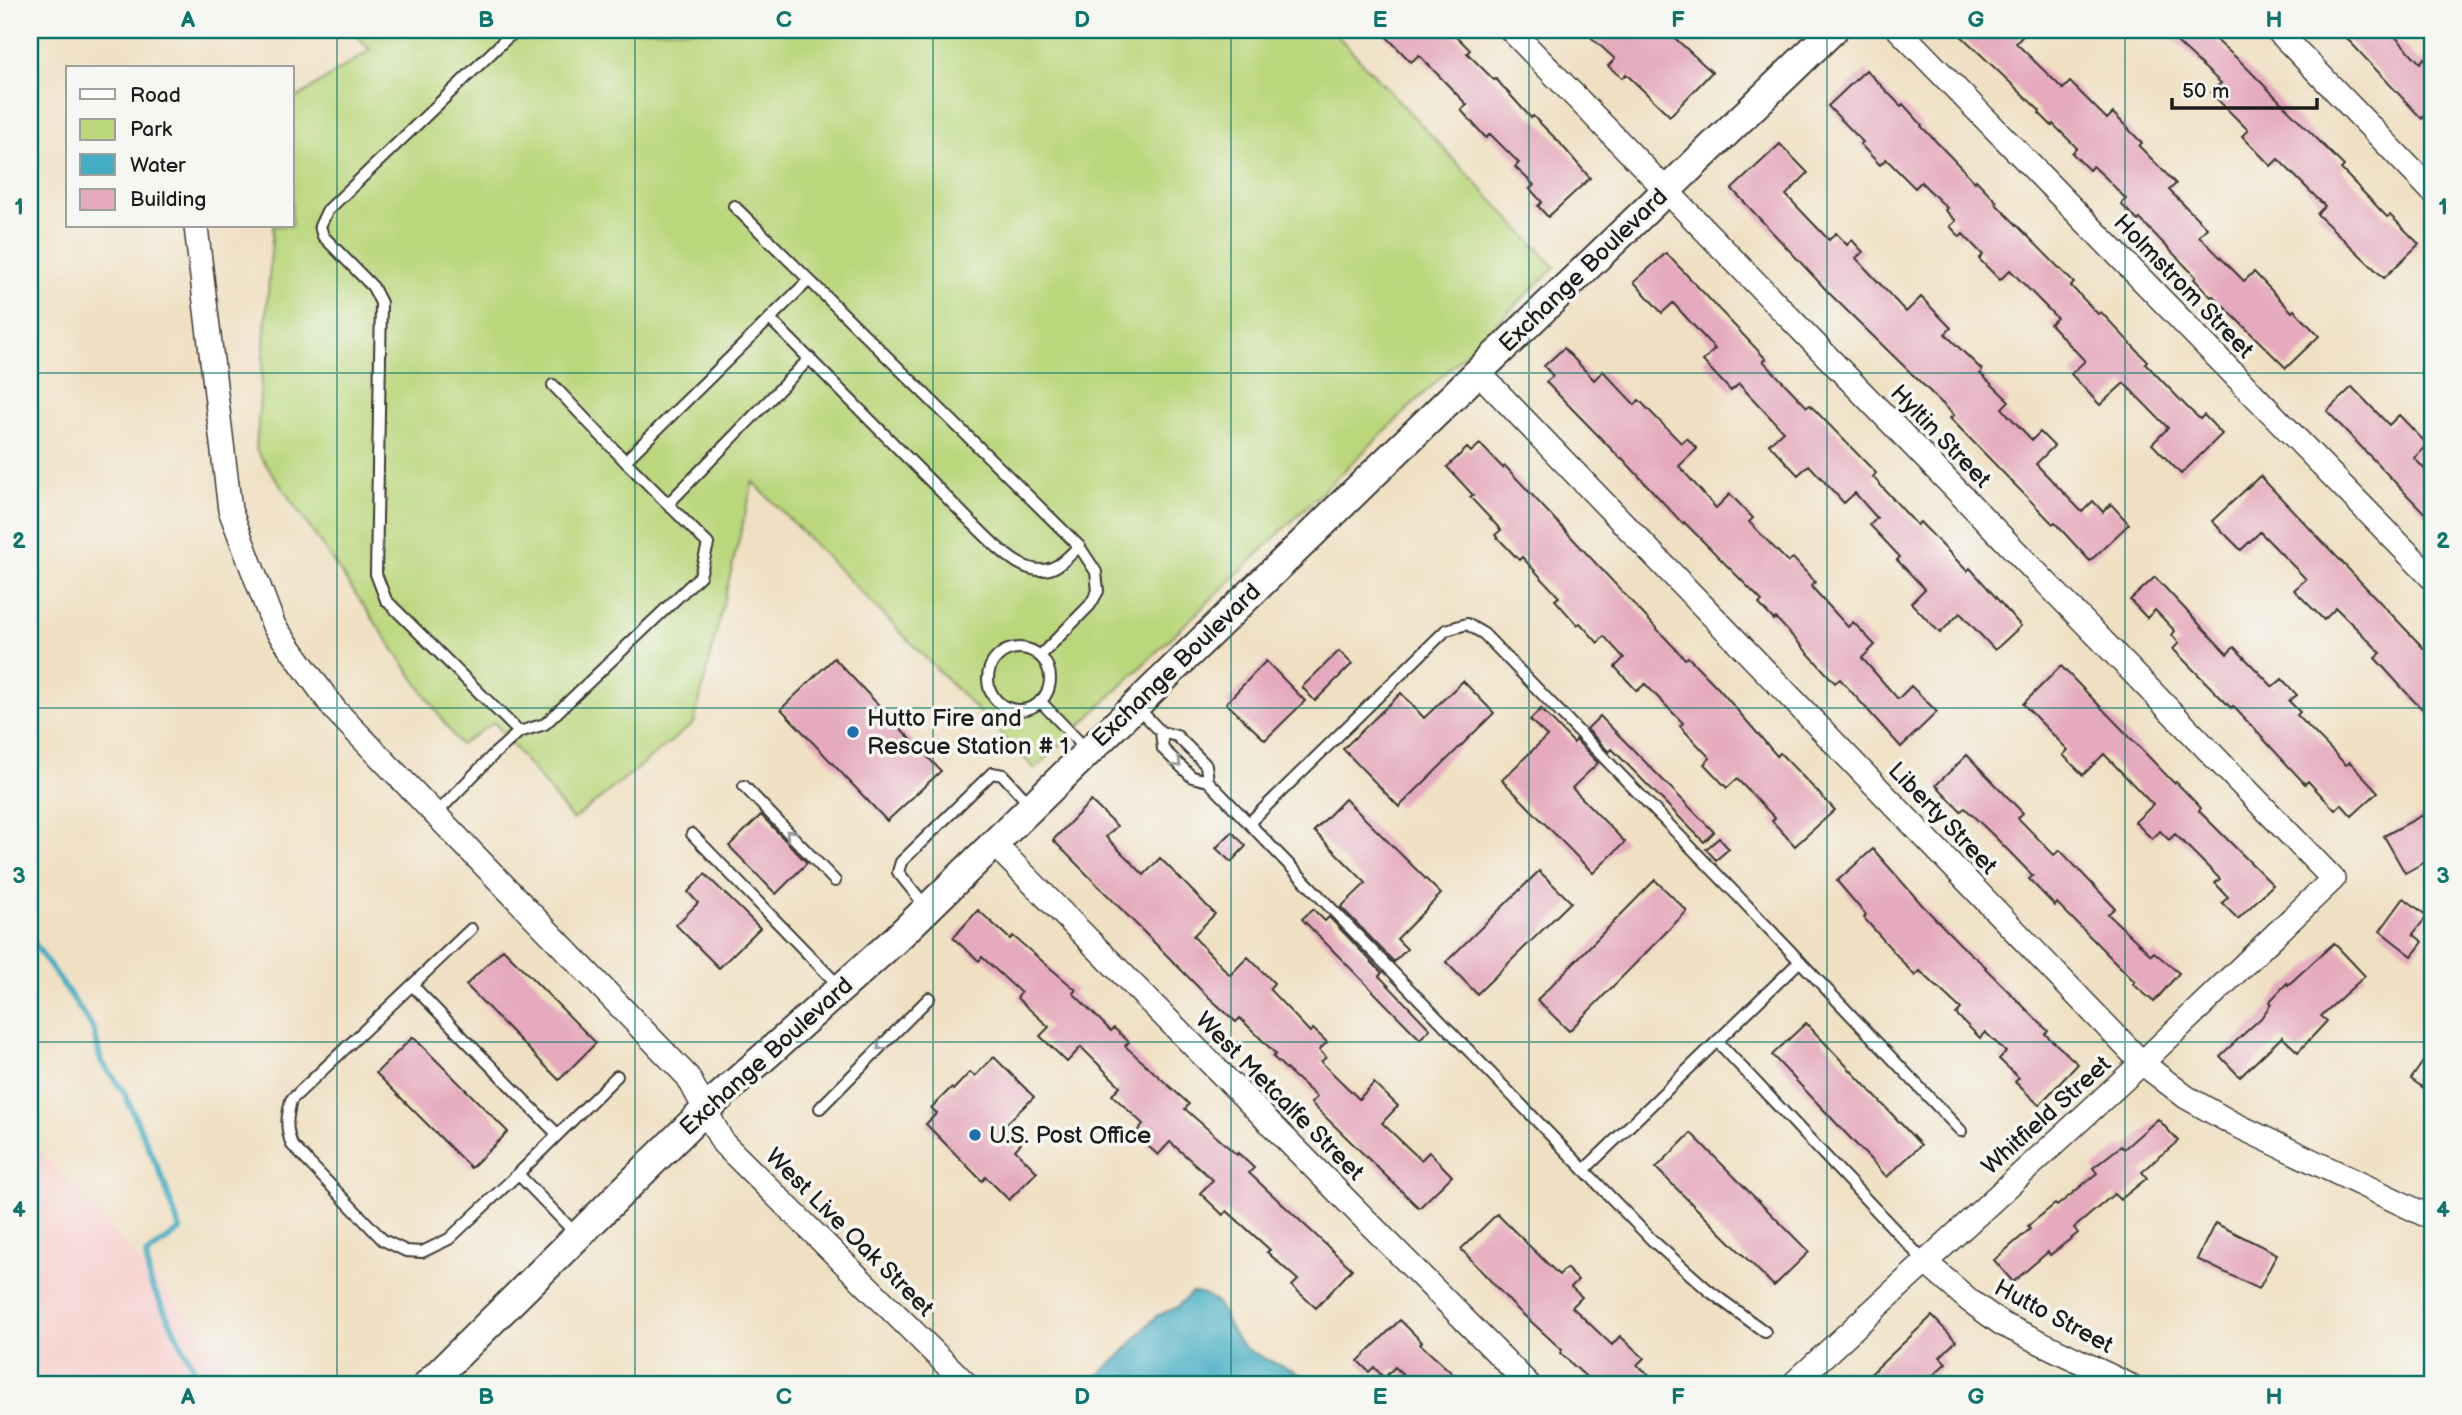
<svg xmlns="http://www.w3.org/2000/svg" width="2462" height="1415" viewBox="0 0 2462 1415" font-family="'Balsamiq Sans',sans-serif">
  <style>
    .built { fill: #f7d0cd }
    .green { fill: #bad77c; stroke: #6b7a4c; stroke-width: 2 }
    .water { fill: #44adc3; stroke: #306470; stroke-width: 2 }
    .lines { fill: none; stroke-linecap: round; stroke-linejoin: round }
    .stream { stroke: #44adc3; stroke-width: 6 }
    .building { fill: #e5aabd }
    .service-casing { stroke: #3c3935; stroke-width: 14 }
    .minor-casing { stroke: #3c3935; stroke-width: 26 }
    .tertiary-casing { stroke: #3c3935; stroke-width: 32 }
    .service { stroke: #fff; stroke-width: 10 }
    .minor { stroke: #fff; stroke-width: 23 }
    .tertiary { stroke: #fff; stroke-width: 28 }
    .oneway { stroke: #999 }
    .grid { fill: none; stroke: #0f766e; stroke-width: 2; stroke-opacity: 0.55 }
    .poi-dot { fill: #1f6fb2; stroke: #f6f6f2; stroke-width: 2.5 }
    .labels { text-anchor: middle; stroke-width: 7; stroke-linejoin: round; paint-order: stroke }
    .street-label { font-size: 24px; fill: #1c1c1c; stroke: #f6f6f2 }
    .poi-label { font-size: 24px; fill: #1c1c1c; stroke: #f6f6f2; text-anchor: start }
    .neatline { fill: none; stroke: #0f766e; stroke-width: 2.5 }
    .grid-label { font-size: 23px; text-anchor: middle; font-weight: bold; fill: #0f766e }
  </style>
  <rect width="100%" height="100%" fill="#f6f6f2"/>
  <filter id="ink" filterUnits="userSpaceOnUse"><feTurbulence type="fractalNoise" baseFrequency=".0143" numOctaves="2"/><feDisplacementMap in="SourceGraphic" scale="14" xChannelSelector="R" yChannelSelector="G"/><feConvolveMatrix kernelMatrix="1 2 1 2 8 2 1 2 1" color-interpolation-filters="sRGB"/></filter>
  <filter id="wash" filterUnits="userSpaceOnUse"><feTurbulence type="fractalNoise" baseFrequency=".00686" numOctaves="4" result="noise"/><feDisplacementMap in="SourceGraphic" scale="28" xChannelSelector="R" yChannelSelector="G"/><feGaussianBlur stdDeviation="1.57" result="paint"/><feColorMatrix in="noise" values="0 0 0 0 0 0 0 0 0 0 0 0 0 0 0 0 0 1.4 0 .05"/><feComposite in="paint" operator="in"/></filter>
  <g filter="url(#wash)">
    <rect width="100%" height="100%" fill="#f0e0c3"/>
    <!-- built -->
    <path class="built" d="M30,1140L252,1385H30Z"/>
    <!-- green -->
    <path class="green" d="M351,30H1332L1555,267L1035,769L753,482L694,723L573,820L494,722L460,745L256,450L273,226H292V101L370,50Z"/>
    <!-- water -->
    <path class="water" d="M1191,1293C1225,1292 1221,1323 1240,1343C1261,1363 1290,1364 1311,1383L1306,1385H1086L1119,1357L1156,1316L1176,1308Z"/>
    <g class="lines">
      <!-- stream -->
      <path class="stream" d="M30,937L93,1028L101,1061L124,1092L162,1177L180,1230L146,1255L150,1282L202,1385"/>
    </g>
    <g id="blocks">
      <!-- building -->
      <path class="building" d="M1380,30H1450L1470,50L1467,53L1494,80L1496,79L1531,118L1533,116L1559,142L1590,178L1548,217L1538,206L1542,202L1530,189L1534,185L1515,167L1519,163L1490,134L1486,138L1461,110L1467,105L1419,55L1411,62Z
        M1583,30H1666L1712,72L1670,116L1626,74L1622,78L1608,66L1615,59Z
        M1955,30H2029L2016,43L2063,89L2070,82L2107,119L2113,113L2142,143L2139,146L2176,184L2169,190L2207,228L2199,236L2244,281L2254,272L2292,312L2294,310L2319,336L2286,368L2213,296L2211,297L2194,279L2196,277L2140,219L2138,221L2121,204L2126,199L2106,178L2093,166L2089,170L2072,153L2077,148L2053,124L2052,126L2039,113L2040,111Z
        M2164,30H2205L2241,62L2344,166L2341,169L2387,217L2390,215L2419,244L2384,278L2317,214L2325,206L2278,159L2271,166L2242,136L2248,130L2211,93L2221,83Z
        M2339,30H2389L2420,63L2424,58L2432,67V125L2424,116L2422,119Z
        M1866,70L1901,106L1903,104L1922,125L1921,126L1975,182L1976,180L1997,202L1995,203L2074,283L2071,286L2098,314L2101,312L2147,361L2145,363L2188,408L2200,419L2204,415L2222,434L2181,474L2152,444L2168,428L2124,383L2100,405L2071,374L2085,361L2050,324L2057,318L2010,270L2000,280L1979,259L1983,255L1963,234L1960,237L1950,226L1956,221L1945,210L1947,208L1921,182L1915,188L1886,159L1880,165L1860,144L1863,142L1828,106Z
        M1780,144L1808,173L1786,195L1829,240L1836,233L1847,245L1852,240L1863,252L1856,258L1906,312L1921,297L1951,328L1945,334L1982,370L1980,373L2009,401L2002,408L2010,417L2032,440L2040,432L2054,446L2036,464L2082,512L2093,501L2103,512L2111,504L2129,524L2090,561L2055,523L2053,524L1950,418L1954,415L1831,295L1732,189Z
        M1666,253L1766,359L1763,361L1807,407L1810,405L1876,473L1873,477L1917,525L1920,522L1967,571L1970,568L2021,626L1995,650L1960,613L1940,633L1911,603L1925,589L1897,560L1900,557L1870,525L1877,518L1855,493L1844,503L1809,465L1798,475L1769,444L1783,431L1739,384L1731,391L1703,361L1715,349L1673,303L1662,313L1634,282Z
        M1564,348L1594,380L1603,371L1635,405L1639,400L1681,443L1687,438L1697,449L1679,466L1716,508L1730,494L1753,518L1749,522L1788,562L1793,558L1815,582L1811,586L1848,627L1853,622L1875,645L1862,658L1898,699L1911,686L1937,712L1901,747L1840,679L1835,683L1776,618L1774,620L1759,604L1762,601L1684,522L1683,524L1622,458L1621,459L1546,382L1553,376L1544,366Z
        M2352,387L2389,425L2399,415L2428,445L2414,458L2432,477V521L2327,411Z
        M1480,444L1503,468L1505,466L1685,659L1688,657L1719,689L1777,756L1780,753L1835,810L1795,846L1772,821L1775,818L1737,779L1727,788L1704,764L1710,758L1680,726L1683,723L1645,684L1637,691L1615,667L1624,658L1604,636L1598,643L1580,623L1577,625L1555,600L1559,597L1522,557L1519,560L1495,535L1501,530L1470,497L1473,495L1447,467L1467,448L1471,452Z
        M2260,476L2432,657V718L2414,701L2375,658L2381,653L2336,608L2324,620L2294,590L2306,579L2260,532L2241,550L2212,521Z
        M2155,577L2227,654L2234,647L2273,687L2282,679L2297,695L2289,701L2300,712L2297,715L2346,765L2350,762L2378,792L2352,816L2341,804L2335,810L2308,781L2305,784L2233,706L2231,708L2173,649L2179,643L2172,635L2175,631L2155,610L2147,618L2130,600Z
        M1339,651L1352,664L1315,701L1302,687Z
        M834,658L941,771L887,821L781,709Z
        M1266,661L1305,701L1265,740L1226,703Z
        M2061,666L2174,783L2176,782L2201,808L2199,811L2273,885L2238,919L2222,903L2228,897L2215,883L2220,879L2175,834L2169,840L2160,831L2152,839L2135,822L2153,805L2104,754L2083,775L2063,755L2068,750L2023,704Z
        M1463,681L1494,713L1399,807L1343,749L1401,693L1424,718Z
        M1541,709L1574,743L1576,740L1598,763L1572,788L1625,842L1593,873L1502,780L1547,736L1530,720Z
        M1600,716L1714,832L1704,842L1612,749L1609,752L1587,729Z
        M1967,755L2023,813L2018,818L2054,855L2060,850L2115,908L2108,914L2151,955L2154,952L2179,973L2154,1002L2133,984L2135,982L2057,903L2055,906L2029,879L2033,876L1996,838L1965,808L1961,811L1936,785Z
        M1345,799L1441,894L1397,939L1407,949L1394,962L1341,907L1366,883L1314,831Z
        M1091,801L1117,826L1106,837L1144,875L1160,858L1215,914L1193,936L1230,975L1248,957L1274,983L1269,989L1310,1032L1313,1029L1327,1042L1319,1050L1326,1057L1321,1062L1359,1099L1374,1083L1398,1106L1382,1123L1421,1160L1429,1152L1452,1176L1419,1208L1311,1103L1317,1097L1273,1057L1276,1054L1240,1018L1236,1022L1203,992L1053,840Z
        M2432,810V858L2405,873L2384,836Z
        M761,815L807,863L776,894L729,846Z
        M1232,832L1246,846L1231,862L1216,848Z
        M1719,838L1729,849L1716,860L1706,849Z
        M1873,849L1924,907L1961,945L1986,967L1985,968L2048,1031L2045,1034L2078,1064L2039,1105L2015,1082L2019,1078L1999,1059L2006,1052L1985,1032L1980,1038L1956,1014L1961,1009L1920,971L1915,976L1864,918L1866,915L1837,881Z
        M1539,871L1571,902L1477,994L1446,962Z
        M705,874L760,928L719,968L676,925L698,903L688,892Z
        M1655,880L1687,911L1569,1031L1537,1000Z
        M2404,898L2427,916L2413,934L2423,942L2412,956L2380,931Z
        M1313,909L1325,921L1329,917L1382,973L1379,976L1430,1029L1420,1039L1302,919Z
        M978,910L1010,939L1013,936L1076,990L1073,993L1111,1031L1114,1028L1129,1042L1125,1046L1189,1104L1185,1109L1237,1155L1238,1153L1254,1168L1249,1173L1352,1269L1316,1308L1292,1286L1298,1280L1267,1252L1270,1250L1227,1211L1223,1215L1200,1193L1213,1180L1170,1142L1158,1155L1135,1134L1143,1124L1112,1095L1120,1086L1081,1047L1067,1062L1040,1036L1049,1027L1017,998L1021,993L982,957L979,961L953,938Z
        M2334,943L2365,976L2321,1016L2327,1021L2298,1052L2282,1037L2240,1077L2220,1056L2261,1018L2271,1004L2269,1002L2287,983L2288,985Z
        M503,949L596,1043L559,1080L466,985Z
        M1806,1023L1921,1145L1887,1177L1772,1055Z
        M413,1037L508,1132L471,1168L376,1073Z
        M2432,1049V1094L2411,1079Z
        M994,1057L1034,1097L1004,1126L1021,1143L1015,1150L1037,1172L1009,1200L986,1177L982,1181L926,1124L937,1113L931,1108L951,1088L953,1090L970,1072L975,1076Z
        M2158,1119L2178,1141L2142,1172L2147,1178L2120,1200L2114,1194L2074,1228L2078,1233L2050,1255L2048,1252L2013,1282L1994,1260L2030,1229L2028,1226L2055,1204L2057,1206L2097,1173L2093,1168L2121,1146L2124,1149Z
        M1691,1133L1809,1252L1774,1286L1656,1168Z
        M1497,1214L1559,1275L1566,1268L1578,1280L1571,1287L1582,1297L1572,1307L1612,1345L1620,1336L1644,1358L1637,1365L1662,1385H1595L1560,1353L1562,1350L1513,1305L1461,1249Z
        M2215,1223L2277,1254L2259,1289L2197,1259Z
        M1932,1316L1956,1341L1940,1357L1946,1363L1923,1385H1859Z
        M1400,1320L1422,1342L1420,1344L1465,1385H1415L1395,1367L1384,1378L1374,1367L1369,1372L1358,1361Z"/>
    </g>
  </g>
  <g filter="url(#ink)">
    <use href="#blocks" fill-opacity="0" stroke="#3c3935" stroke-width="2"/>
    <g class="lines">
      <defs>
        <path id="service" d="M519,30L507,38L327,211L320,226L323,236L373,287L381,303L376,574L386,600L519,732L545,724L700,576L708,544L625,461
          M734,206L1079,546L1096,572L1098,591L1090,605L1040,656
          M770,319L971,522C992,541 1027,585 1058,565C1066,560 1073,552 1079,546
          M553,385L625,461L809,280
          M668,504L810,358
          M988 679a31 31 0 1 1 62 0a31 31 0 1 1-62 0Z
          M1040,701L1088,751
          M1137,707L1161,732L1177,736L1206,765L1208,781
          M1161,732L1163,749L1192,777L1208,781L1652,1240L1708,1290L1765,1332
          M744,786L835,881
          M435,815L493,755L519,732
          M1249,823L1446,630L1467,624L1484,634L1737,895L1961,1131
          M692,834L839,986
          M927,908L898,872L901,862L992,773L1003,775L1031,806
          M471,929L291,1100C287,1117 285,1128 292,1145L383,1240L406,1251L422,1252L449,1239L518,1174
          M412,985L557,1134
          M1717,1041L1925,1262
          M820,1108L929,998
          M1584,1170L1800,961
          M576,1234L518,1174L617,1076"/>
        <path id="minor" d="M1511,30L2333,879L2142,1063L1792,1385
          M1899,30L2432,578
          M2277,30L2432,191
          M196,227L230,510L274,626L335,710L688,1077L723,1143L967,1385
          M1478,372L2142,1063L2186,1097L2232,1123L2432,1218
          M993,843L1529,1385
          M1925,1262L1970,1301L2002,1324L2129,1385"/>
        <path id="tertiary" d="M427,1385L706,1109L895,940L1478,372L1833,30"/>
      </defs>
      <!-- service casing -->
      <use href="#service" class="service-casing"/>
      <!-- minor casing -->
      <use href="#minor" class="minor-casing"/>
      <!-- tertiary casing -->
      <use href="#tertiary" class="tertiary-casing"/>
      <!-- service -->
      <use href="#service" class="service"/>
      <!-- minor -->
      <use href="#minor" class="minor"/>
      <!-- tertiary -->
      <use href="#tertiary" class="tertiary"/>
    </g>
    <!-- one-way arrows -->
    <defs><path id="oneway-chevron" d="M-2-3.5L2.5 0L-2 3.5" fill="none" stroke-width="1.6" stroke-linecap="round" stroke-linejoin="round" transform="scale(1.75)"/></defs>
    <g class="oneway">
      <use href="#oneway-chevron" transform="translate(1177 763) rotate(44)"/>
      <use href="#oneway-chevron" transform="translate(790 834) rotate(-134)"/>
      <use href="#oneway-chevron" transform="translate(881 1046) rotate(135)"/>
    </g>
  </g>
  <!-- grid -->
  <path class="grid" d="M337,30V1385M635,30V1385M933,30V1385M1231,30V1385M1529,30V1385M1827,30V1385M2125,30V1385M30,373H2432M30,708H2432M30,1042H2432"/>
  <!-- markers -->
  <g class="poi-dot">
    <circle cx="853" cy="732" r="7"/>
    <circle cx="975" cy="1135" r="7"/>
  </g>
  <g class="labels">
    <!-- street labels -->
    <g class="street-label">
      <text transform="translate(1583 270) rotate(-44)" y="8">Exchange Boulevard</text>
      <text transform="translate(2184 286) rotate(46)" y="8">Holmstrom Street</text>
      <text transform="translate(1941 436) rotate(46)" y="8">Hyltin Street</text>
      <text transform="translate(1176 665) rotate(-44)" y="8">Exchange Boulevard</text>
      <text transform="translate(1943 818) rotate(46)" y="8">Liberty Street</text>
      <text transform="translate(766 1056) rotate(-42)" y="8">Exchange Boulevard</text>
      <text transform="translate(1280 1096) rotate(45)" y="8">West Metcalfe Street</text>
      <text transform="translate(2046 1115) rotate(-42)" y="8">Whitfield Street</text>
      <text transform="translate(850 1232) rotate(45)" y="8">West Live Oak Street</text>
      <text transform="translate(2054 1316) rotate(28)" y="8">Hutto Street</text>
    </g>
    <!-- poi labels -->
    <g class="poi-label">
      <text x="867" y="726">Hutto Fire and<tspan x="867" dy="28">Rescue Station # 1</tspan></text>
      <text x="989" y="1143">U.S. Post Office</text>
    </g>
  </g>
  <!-- margin -->
  <rect width="2462" height="1415" fill="none" stroke="#f6f6f2" stroke-width="77"/>
  <!-- legend -->
  <rect x="66" y="66" width="228" height="161" fill="#f6f6f2" stroke="#9f9f9c" stroke-width="2"/>
  <rect x="80" y="89" width="35" height="10" fill="#ffffff" stroke="#9f9f9c" stroke-width="2"/>
  <text x="130" y="102" font-size="21" fill="#1c1c1c">Road</text>
  <rect x="80" y="119" width="35" height="21" fill="#bad77c" stroke="#9f9f9c" stroke-width="2"/>
  <text x="130" y="136" font-size="21" fill="#1c1c1c">Park</text>
  <rect x="80" y="154" width="35" height="21" fill="#44adc3" stroke="#9f9f9c" stroke-width="2"/>
  <text x="130" y="172" font-size="21" fill="#1c1c1c">Water</text>
  <rect x="80" y="189" width="35" height="21" fill="#e5aabd" stroke="#9f9f9c" stroke-width="2"/>
  <text x="130" y="206" font-size="21" fill="#1c1c1c">Building</text>
  <!-- scale -->
  <path d="M2172 98v10h145v-10" fill="none" stroke="#1c1c1c" stroke-width="3.5"/>
  <text x="2182" y="98" font-size="21" fill="#1c1c1c" stroke="#f6f6f2" stroke-width="5" paint-order="stroke">50 m</text>
  <rect x="38" y="38" width="2386" height="1338" class="neatline"/>
  <g class="grid-label">
    <text x="188" y="27">A</text>
    <text x="486" y="27">B</text>
    <text x="784" y="27">C</text>
    <text x="1082" y="27">D</text>
    <text x="1380" y="27">E</text>
    <text x="1678" y="27">F</text>
    <text x="1976" y="27">G</text>
    <text x="2274" y="27">H</text>
    <text x="19" y="214">1</text>
    <text x="2443" y="214">1</text>
    <text x="19" y="548">2</text>
    <text x="2443" y="548">2</text>
    <text x="19" y="883">3</text>
    <text x="2443" y="883">3</text>
    <text x="19" y="1217">4</text>
    <text x="2443" y="1217">4</text>
    <text x="188" y="1404">A</text>
    <text x="486" y="1404">B</text>
    <text x="784" y="1404">C</text>
    <text x="1082" y="1404">D</text>
    <text x="1380" y="1404">E</text>
    <text x="1678" y="1404">F</text>
    <text x="1976" y="1404">G</text>
    <text x="2274" y="1404">H</text>
  </g>
</svg>
